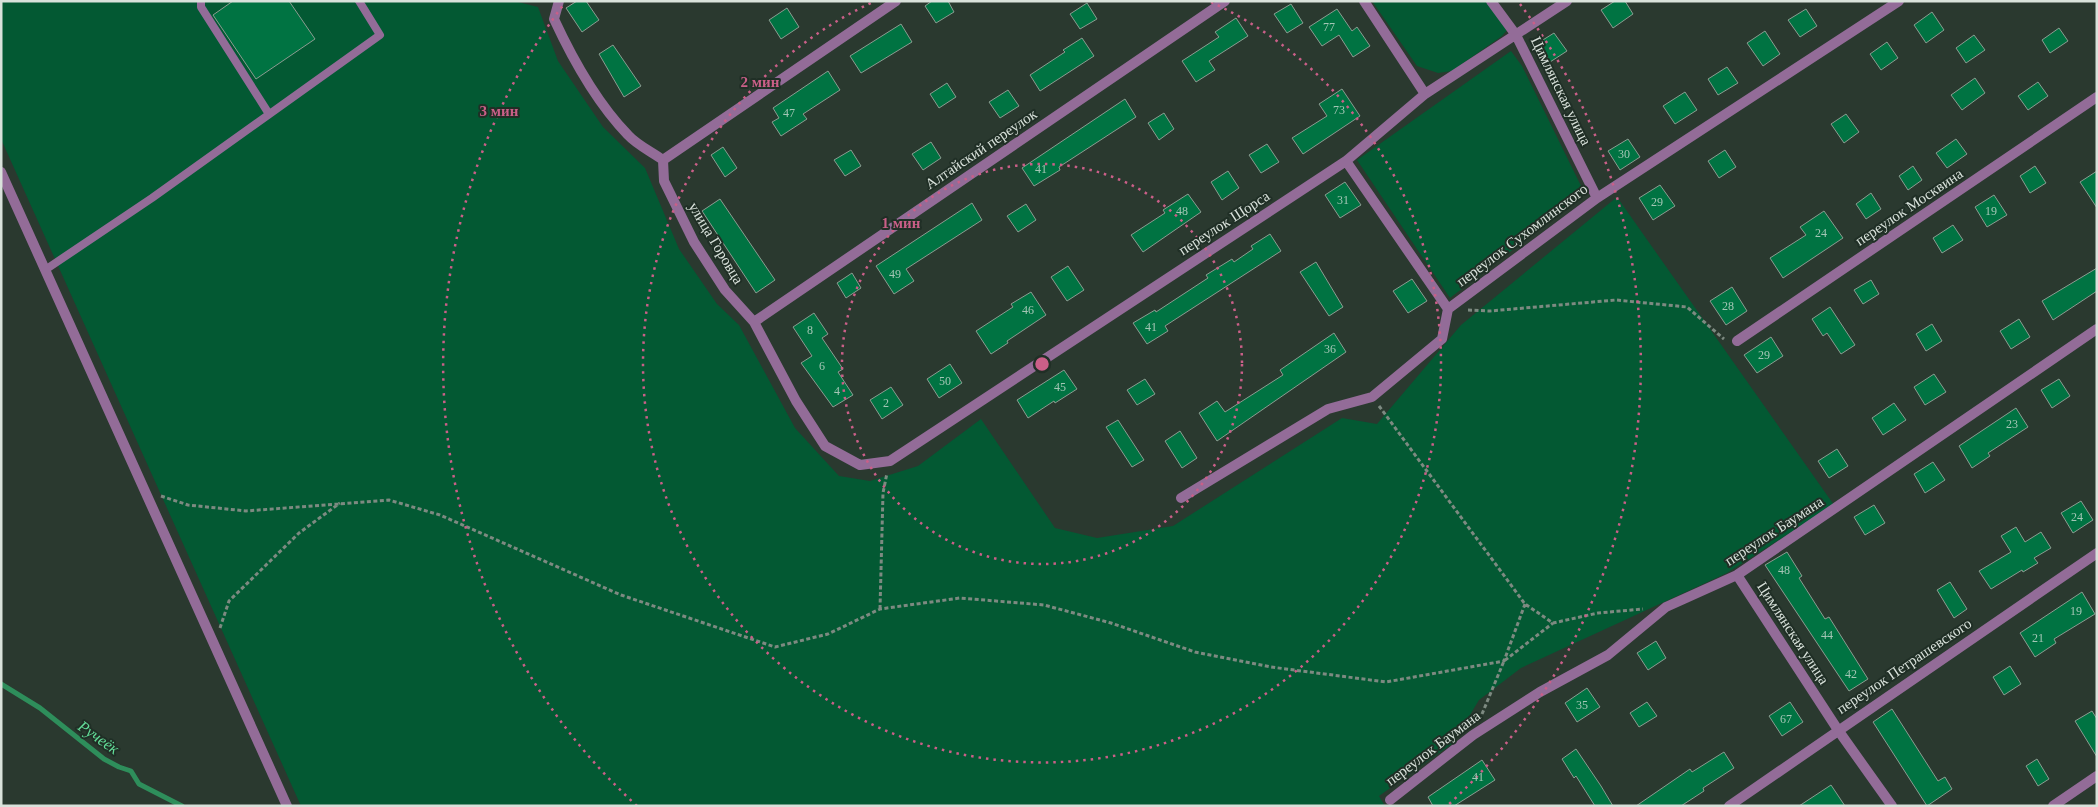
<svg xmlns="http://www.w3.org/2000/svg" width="2098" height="807" viewBox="0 0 2098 807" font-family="'Times New Roman',serif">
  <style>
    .green { fill: #035933 }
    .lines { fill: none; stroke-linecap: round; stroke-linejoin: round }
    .stream { stroke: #2e8e5b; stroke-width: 5 }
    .building { fill: #007342; stroke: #8b9c91 }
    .path { stroke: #7d8a81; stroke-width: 3; stroke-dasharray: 4 2.5; stroke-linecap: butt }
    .service { stroke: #936c98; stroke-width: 8 }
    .minor { stroke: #936c98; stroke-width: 10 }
    .ring { fill: none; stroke: #ca5f88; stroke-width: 2.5; stroke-dasharray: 2.5 5 }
    .labels { text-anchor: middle; stroke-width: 4; stroke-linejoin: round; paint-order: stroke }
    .number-label { font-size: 12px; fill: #a3c6b5 }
    .street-label { font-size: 15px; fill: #d9e2db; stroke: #202f26 }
    .water-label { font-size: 16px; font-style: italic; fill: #63de99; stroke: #202f26 }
    .centre { fill: #ca5f88; stroke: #202f26; stroke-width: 2.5 }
    .ring-label { font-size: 15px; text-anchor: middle; font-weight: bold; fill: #ca5f88; stroke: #202f26; stroke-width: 4; stroke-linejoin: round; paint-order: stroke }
  </style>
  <rect width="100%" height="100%" fill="#2a392f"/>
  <!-- green -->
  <path class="green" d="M1,1H514L538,7L558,61L603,127L645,168L679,249L717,304L739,325L795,428L839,476L870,481L918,466L981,419L1055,528L1097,538L1173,526L1342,418L1377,424L1461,325L1617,197L1834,505L1727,573L1521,668L1479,700L1453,743L1379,796L1385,806H301L1,139Z
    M1372,1H1486L1508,29L1502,36L1452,71L1438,73L1417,66Z
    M1511,51L1522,66L1585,194L1450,298L1357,160Z"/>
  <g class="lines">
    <!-- stream -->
    <path class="stream" d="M1,684L40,708L104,759L119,767L131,771L139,784L182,806"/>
  </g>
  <!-- building -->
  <path class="building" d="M233,1H289L315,39L256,79L213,15Z
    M577,1H586L599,20L582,32L566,8Z
    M932,1H948L954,12L936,23L925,6Z
    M1615,1H1625L1633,14L1613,28L1601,10Z
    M1087,3L1097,19L1080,29L1070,14Z
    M1291,4L1303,23L1287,33L1274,14Z
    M787,8L799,27L781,39L769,20Z
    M1337,9L1352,31L1357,27L1370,46L1353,57L1339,35L1322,46L1309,27Z
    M1806,9L1817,26L1800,37L1788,20Z
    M1932,12L1944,30L1926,43L1914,25Z
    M1236,18L1248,36L1209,61L1215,70L1196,82L1182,61L1219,37L1215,32Z
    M901,24L912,42L861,73L850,56Z
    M2059,28L2068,41L2050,53L2042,40Z
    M1765,31L1780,54L1763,66L1747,43Z
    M1554,33L1567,51L1550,62L1538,43Z
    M1974,35L1985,50L1966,63L1956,48Z
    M1082,38L1094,56L1040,91L1030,75L1065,52L1063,50Z
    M1887,42L1898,58L1881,70L1870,54Z
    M613,45L641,86L624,97L599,54Z
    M1727,67L1738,83L1718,95L1708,79Z
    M828,71L840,90L803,114L807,119L781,136L772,122L779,118L773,108Z
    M1975,78L1985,93L1962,110L1951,95Z
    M2038,82L2048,96L2028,110L2018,96Z
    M947,83L956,97L939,108L930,94Z
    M1342,89L1360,116L1303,154L1292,138L1327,116L1319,104Z
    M1008,90L1019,106L1000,118L989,102Z
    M1685,92L1697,110L1675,124L1663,106Z
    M1125,99L1136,117L1059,167L1060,170L1034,186L1022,168Z
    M1164,113L1174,129L1159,140L1148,123Z
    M1846,114L1859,132L1844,143L1831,124Z
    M1628,139L1640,157L1620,170L1608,151Z
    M1956,139L1967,154L1947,168L1936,153Z
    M931,142L941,158L923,170L912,154Z
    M1267,144L1279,162L1261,173L1249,155Z
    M723,147L737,168L725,177L711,155Z
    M851,150L861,166L845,176L834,160Z
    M1725,150L1736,167L1719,178L1708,161Z
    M1913,166L1922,180L1908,190L1899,176Z
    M2035,166L2046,183L2030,193L2020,176Z
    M1228,171L1239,188L1222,200L1211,182Z
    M2097,171V208L2080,182Z
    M1345,182L1361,205L1340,218L1325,195Z
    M1660,185L1675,206L1653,220L1639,198Z
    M1871,193L1881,209L1866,219L1856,204Z
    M1188,194L1201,212L1143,252L1131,235L1165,213L1163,210Z
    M1994,195L2007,215L1987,227L1975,207Z
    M720,199L775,280L756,293L702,211Z
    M972,203L982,220L906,269L914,281L894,294L876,266Z
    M1026,204L1036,220L1018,232L1007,216Z
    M1824,211L1843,238L1783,278L1770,258L1806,235L1800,227Z
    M1953,225L1963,240L1942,253L1933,238Z
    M1270,234L1281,251L1165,326L1168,331L1147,344L1133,323L1155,310L1156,312L1208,278L1206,275L1232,259L1234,262L1253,249L1251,246Z
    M1316,262L1343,307L1329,316L1300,272Z
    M1068,266L1084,290L1067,301L1051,277Z
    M2097,268V291L2053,320L2042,301Z
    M852,273L861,288L846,298L837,283Z
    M1412,279L1427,301L1408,313L1393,291Z
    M1871,280L1879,294L1863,304L1854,290Z
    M1732,287L1747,311L1726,325L1710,301Z
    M1031,292L1046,315L1007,341L1008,343L991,354L976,331L1013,307L1011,304Z
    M1830,307L1855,345L1841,354L1827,333L1823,336L1812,319Z
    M814,313L828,334L822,338L843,369L838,372L853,395L833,407L801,363L812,356L793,327Z
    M2019,319L2030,337L2011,349L2000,331Z
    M1932,324L1942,341L1926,351L1916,334Z
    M1334,333L1346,352L1217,441L1199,413L1217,401L1225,412L1283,375L1280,370Z
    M1771,337L1783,356L1757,373L1744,355Z
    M950,364L962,383L939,398L927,379Z
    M1064,370L1077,389L1055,403L1054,401L1028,418L1017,400Z
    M1934,374L1946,392L1925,405L1914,387Z
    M1145,379L1155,394L1137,405L1127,390Z
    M2059,379L2070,396L2052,408L2041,390Z
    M891,387L903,405L882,419L870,400Z
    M1894,403L1906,420L1883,435L1872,418Z
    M2016,408L2028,427L1988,453L1990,456L1972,468L1959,446Z
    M1118,420L1144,460L1132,467L1106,427Z
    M1180,431L1197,458L1182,468L1165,441Z
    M1837,449L1848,466L1829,478L1818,461Z
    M1933,462L1945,480L1925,493L1914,474Z
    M2081,501L2093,520L2073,533L2061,513Z
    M1874,505L1885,523L1865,535L1854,517Z
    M2016,527L2025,542L2041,532L2051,548L2034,558L2038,563L2023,572L2022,570L1991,589L1979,571L2011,552L2001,536Z
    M1787,552L1802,576L1799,578L1825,619L1829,617L1868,679L1849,691L1765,565Z
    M1950,582L1967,609L1954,618L1937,590Z
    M2082,592L2095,614L2054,639L2056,643L2035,657L2020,633Z
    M1656,641L1666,658L1648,670L1637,653Z
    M2010,666L2021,684L2004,695L1993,677Z
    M1587,688L1600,707L1577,722L1565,703Z
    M1647,702L1657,716L1639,727L1630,713Z
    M1790,702L1803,722L1782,736L1769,716Z
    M1892,709L1938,781L1945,777L1952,789L1927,806L1873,722Z
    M2092,711L2097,719V757L2075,721Z
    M1576,749L1601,786L1613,806H1595L1576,776L1574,778L1562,759Z
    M1724,752L1734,768L1703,788L1704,791L1681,806H1636L1690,769L1692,772Z
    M2037,759L2049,779L2038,786L2026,766Z
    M1482,760L1495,780L1454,806H1433L1428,797Z
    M1831,785L1845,806H1799Z"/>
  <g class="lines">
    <!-- path -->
    <path class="path" d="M1468,310L1490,311L1616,300L1687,307L1724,339
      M1379,406L1525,604L1553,623L1598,613L1643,609
      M161,496L188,505L246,511L389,500L440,515L621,595L775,647L828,634L880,609L960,598L1044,605L1111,623L1195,652L1271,667L1386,682L1504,661L1525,604
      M880,609L883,493L887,473
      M220,628L229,601L299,533L340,503
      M1482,714L1504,661L1553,623"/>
    <!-- service -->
    <path class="service" d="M201,1V7L269,114
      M45,270L152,198L380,35L359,1"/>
    <!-- minor -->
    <path class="minor" d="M559,1L554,19C573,60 596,102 628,135C637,145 652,152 663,160L664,181L694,242L725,290L754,322L796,401L825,446L860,465L890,461L1346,161L1425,94L1567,1
      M1364,1L1425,94
      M1491,1L1516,35L1597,198
      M663,160L896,1
      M1346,161L1448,309
      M1,172L287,806
      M754,322L1225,1
      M1737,341L2097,97
      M1181,498L1328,409L1372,397L1442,339L1448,309L1597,198L1899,1
      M1737,575L1838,730L1892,806
      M1390,800L1473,735L1540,692L1608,655L1666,607L1737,575L2097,329
      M1729,806L2097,553
      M2053,806L2097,776"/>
  </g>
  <!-- distance rings -->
  <g class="ring">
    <circle cx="1042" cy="364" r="200"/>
    <path d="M1211 2A399 399 0 1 1 873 2"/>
    <path d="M637 806A599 599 0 0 1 564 4M1520 4A599 599 0 0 1 1447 806"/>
  </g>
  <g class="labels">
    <!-- number labels -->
    <g class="number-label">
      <text x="1329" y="31">77</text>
      <text x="1339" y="114">73</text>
      <text x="789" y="117">47</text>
      <text x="1624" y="158">30</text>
      <text x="1041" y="173">41</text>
      <text x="1343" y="204">31</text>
      <text x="1657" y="206">29</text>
      <text x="1182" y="215">48</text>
      <text x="1991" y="215">19</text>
      <text x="1821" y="237">24</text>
      <text x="895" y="278">49</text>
      <text x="1728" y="310">28</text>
      <text x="1028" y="314">46</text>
      <text x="1151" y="331">41</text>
      <text x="810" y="334">8</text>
      <text x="1330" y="353">36</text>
      <text x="1764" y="359">29</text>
      <text x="822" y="370">6</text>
      <text x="945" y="385">50</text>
      <text x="1060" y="391">45</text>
      <text x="837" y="395">4</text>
      <text x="886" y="407">2</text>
      <text x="2012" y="428">23</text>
      <text x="2077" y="521">24</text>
      <text x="1784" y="574">48</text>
      <text x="2076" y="615">19</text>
      <text x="1827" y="639">44</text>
      <text x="2038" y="642">21</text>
      <text x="1851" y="678">42</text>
      <text x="1582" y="709">35</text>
      <text x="1786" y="723">67</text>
      <text x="1478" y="781">41</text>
    </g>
    <!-- street labels -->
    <g class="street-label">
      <text transform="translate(1561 91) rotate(64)" y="5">Цимлянская улица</text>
      <text transform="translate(981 149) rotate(-34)" y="5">Алтайский переулок</text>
      <text transform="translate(1909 207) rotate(-34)" y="5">переулок Москвина</text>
      <text transform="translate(1224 223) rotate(-33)" y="5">переулок Щорса</text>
      <text transform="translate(1522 235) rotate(-37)" y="5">переулок Сухомлинского</text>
      <text transform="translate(716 243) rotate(59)" y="5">улица Горовца</text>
      <text transform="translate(1774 531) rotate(-33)" y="5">переулок Баумана</text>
      <text transform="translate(1793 633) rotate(57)" y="5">Цимлянская улица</text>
      <text transform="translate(1904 666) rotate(-34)" y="5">переулок Петрашевского</text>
      <text transform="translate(1433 748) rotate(-37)" y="5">переулок Баумана</text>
    </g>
    <!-- water labels -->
    <g class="water-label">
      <text transform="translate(99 737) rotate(35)" y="6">Ручеёк</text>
    </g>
  </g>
  <circle cx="1042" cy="364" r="8" class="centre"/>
  <g class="ring-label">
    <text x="760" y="87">2 мин</text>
    <text x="499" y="116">3 мин</text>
    <text x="901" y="228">1 мин</text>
  </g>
  <!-- border -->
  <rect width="2098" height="807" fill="none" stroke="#d9e2db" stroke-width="5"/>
</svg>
